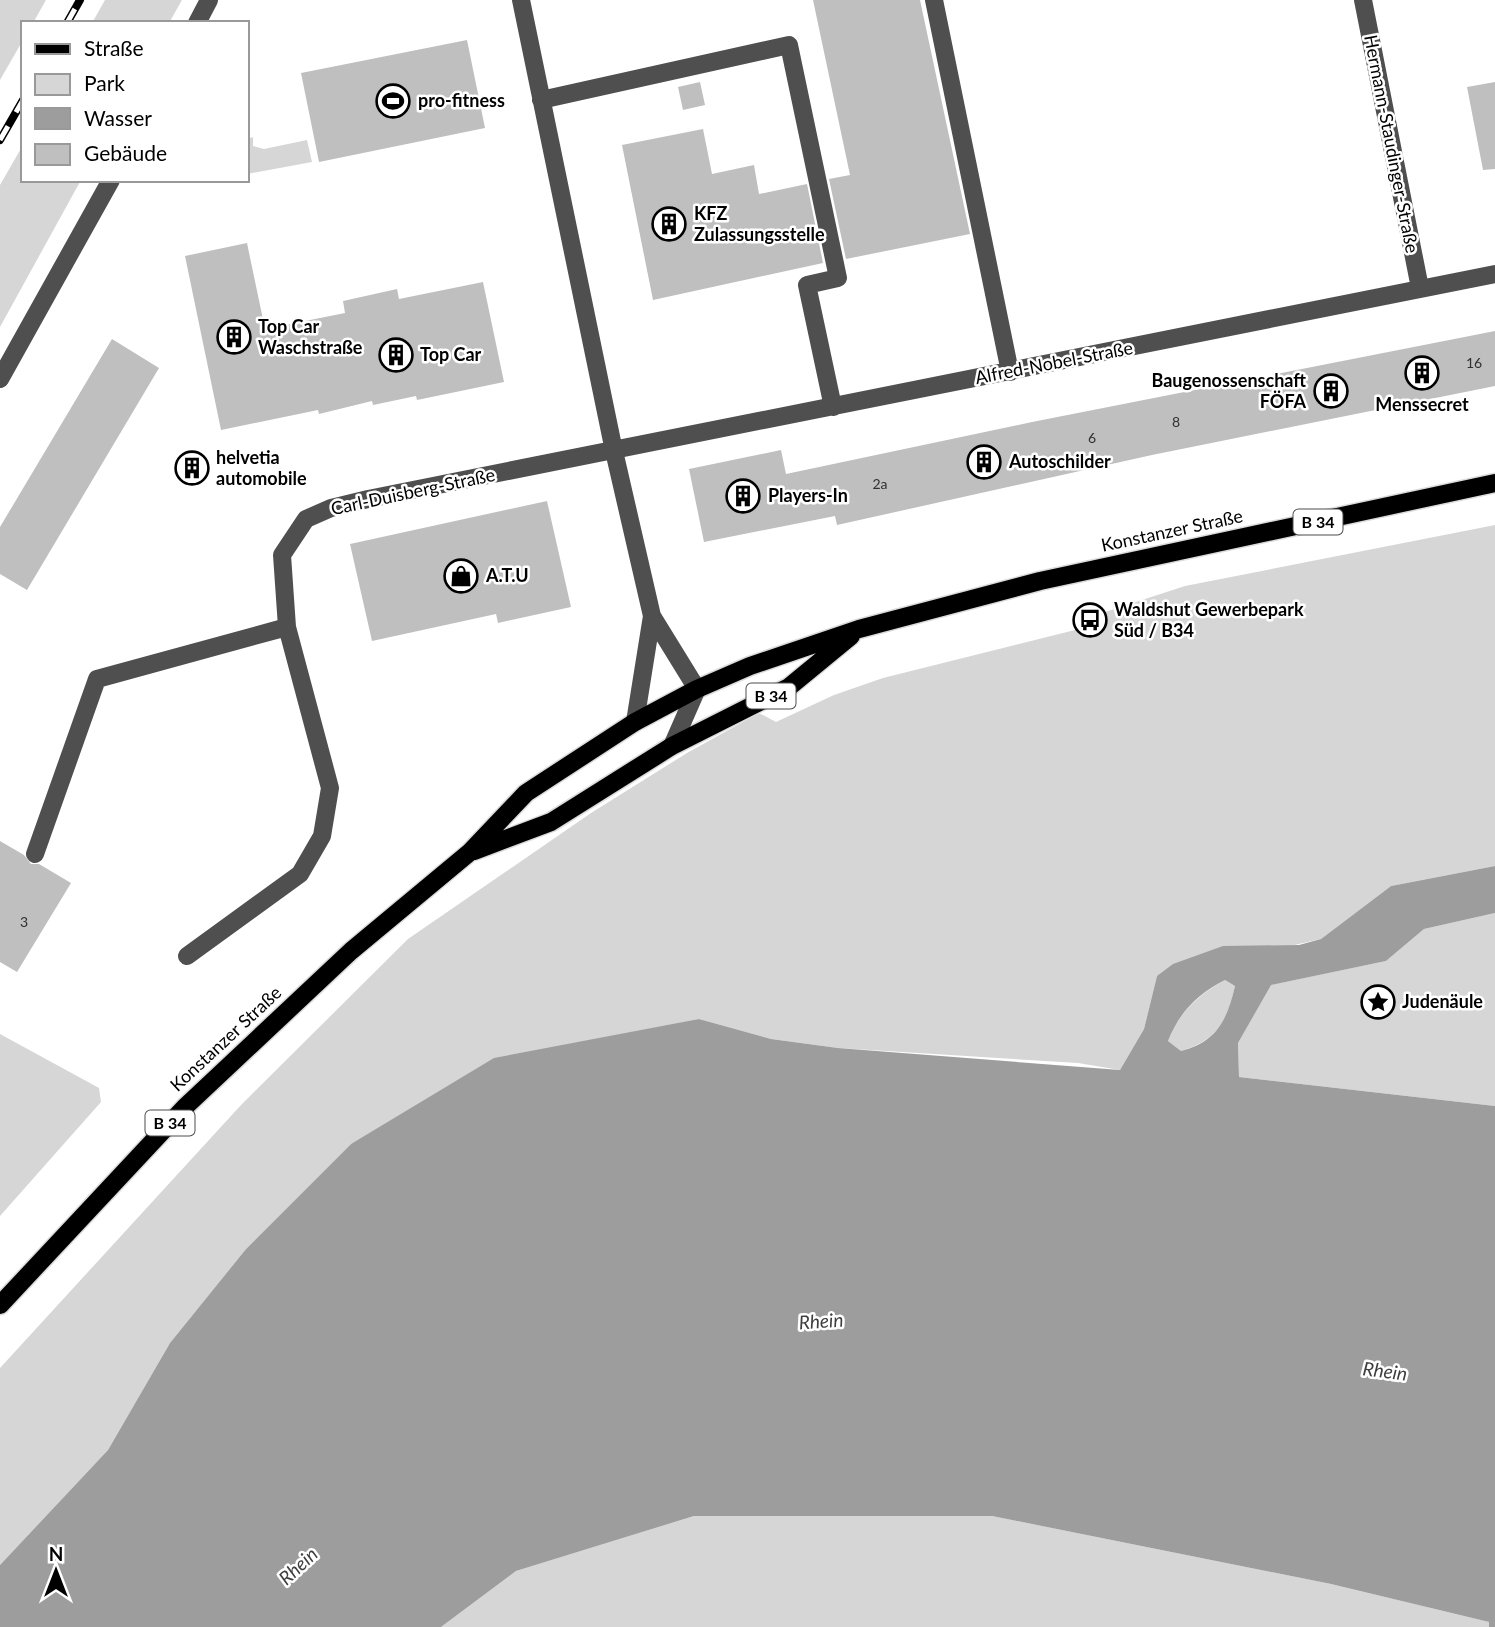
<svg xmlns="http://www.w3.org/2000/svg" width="1495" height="1627" viewBox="0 0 1495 1627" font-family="Lato,sans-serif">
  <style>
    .green { fill: #d6d6d6 }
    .water { fill: #9d9d9d; fill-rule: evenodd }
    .building { fill: #bfbfbf }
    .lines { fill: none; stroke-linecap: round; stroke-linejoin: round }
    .major-casing { stroke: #dbdbdb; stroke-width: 21 }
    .minor { stroke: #4f4f4f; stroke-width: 18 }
    .major { stroke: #000; stroke-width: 18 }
    .rail-casing { stroke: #000; stroke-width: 8 }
    .rail { stroke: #fff; stroke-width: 5; stroke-dasharray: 16; stroke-linecap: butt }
    .labels { text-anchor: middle; stroke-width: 5; stroke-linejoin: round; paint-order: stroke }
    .number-label { font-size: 14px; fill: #303030 }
    .shield { fill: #fff; stroke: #4c4c4c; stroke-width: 2 }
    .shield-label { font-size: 16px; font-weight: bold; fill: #000 }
    .poi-label { font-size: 18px; font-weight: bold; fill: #000; stroke: #fff; text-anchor: start }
    .street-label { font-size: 18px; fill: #000; stroke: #fff }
    .water-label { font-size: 19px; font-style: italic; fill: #3e3e3e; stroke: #fff }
  </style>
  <rect width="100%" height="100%" fill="#fff"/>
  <!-- green -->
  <path class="green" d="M0,0H46L33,23H23V40L0,80Z
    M105,0H182L169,23H92Z
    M253,137V146L264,149L307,140L312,162L247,174V139Z
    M23,145V180H81L0,327V185Z
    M1495,525V866L1391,886L1321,939L1157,976L1144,1029L1120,1070L1078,1063L838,1048L771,1039L699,1019L612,1038L351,1144L246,1249L170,1343L108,1450L0,1565V1368L241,1105L408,939L591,813L687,753L759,713L776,722L834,695L883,678L1103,623L1102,613L1185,586Z
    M1495,913V1106L1239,1077L1238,1043L1270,985L1386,961L1424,929Z
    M1225,980L1235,986C1227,1022 1217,1040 1181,1051L1168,1041C1180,1011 1198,995 1225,980Z
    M0,1034L99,1088L101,1102L0,1216Z
    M694,1516H992L1331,1584L1489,1622V1627H441L516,1571Z"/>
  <!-- water -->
  <path class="water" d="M1495,866V913L1424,929L1386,961L1271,985L1238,1043L1239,1077L1495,1106V1627H1489V1622L1331,1584L992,1516H694L516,1571L441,1627H0V1565L108,1450L170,1343L246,1249L351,1144L494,1058L699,1019L771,1039L838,1048L1120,1070L1144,1029L1157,976L1173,964L1223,946L1299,945L1321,939L1391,886ZM1225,980L1235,986C1227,1021 1216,1042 1181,1051L1168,1041C1180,1011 1198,994 1225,980Z"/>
  <!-- building -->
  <path class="building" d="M813,0H920L970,234L846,259L829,179L850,175Z
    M467,40L485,128L319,162L301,73Z
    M700,82L705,105L683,110L678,87Z
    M1495,82V169L1483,170L1467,87Z
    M703,129L712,174L754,165L759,194L807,184L823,263L653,300L622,145Z
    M247,243L265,329L345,313L343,301L397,289L399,299L483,282L504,382L417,400L416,396L373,405L372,401L319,414L318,410L221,430L185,256Z
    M1495,331V386L1152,455L837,525L835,516L704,542L689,469L781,450L786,474L1032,422Z
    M112,339L159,368L27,590L0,574V527Z
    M202,453L208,476L182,482L177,459Z
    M547,501L571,607L498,623L496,614L372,641L350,544Z
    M0,841L24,855L31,864H39L71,883L17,972L0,962Z"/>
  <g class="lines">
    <defs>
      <path id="major" d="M474,851L551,822L672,746L789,687L851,636
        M0,1305L186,1106L351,951L470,852L526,793L635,722L697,689L750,666L859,629L1040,581L1495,483"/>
    </defs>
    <!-- major casing -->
    <use href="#major" class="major-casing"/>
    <!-- minor -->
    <path class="minor" d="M521,0L614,451L652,616L697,689L672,746
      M934,0L1010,372
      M1363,0L1420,288
      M197,23L209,0
      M541,100L789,45L838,278L807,285L833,407
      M0,379L111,180
      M635,722L652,616
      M35,854L97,679L287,627
      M187,956L300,874L322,836L330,788L287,627L282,555L306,519L331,508L368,499L1495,274"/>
    <!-- major -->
    <use href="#major" class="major"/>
    <defs>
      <path id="rail" d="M67,23L80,0
        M0,140L23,100"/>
    </defs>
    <!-- rail casing -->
    <use href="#rail" class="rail-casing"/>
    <!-- rail -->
    <use href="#rail" class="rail"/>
  </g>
  <!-- icons -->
  <defs>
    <symbol id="stadium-ring" viewBox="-11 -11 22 22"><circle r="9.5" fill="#fff" stroke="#000" stroke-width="1.5"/><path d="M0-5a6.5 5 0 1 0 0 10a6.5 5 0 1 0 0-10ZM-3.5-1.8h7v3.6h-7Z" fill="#000"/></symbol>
    <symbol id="building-ring" viewBox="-11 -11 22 22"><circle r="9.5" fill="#fff" stroke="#000" stroke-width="1.5"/><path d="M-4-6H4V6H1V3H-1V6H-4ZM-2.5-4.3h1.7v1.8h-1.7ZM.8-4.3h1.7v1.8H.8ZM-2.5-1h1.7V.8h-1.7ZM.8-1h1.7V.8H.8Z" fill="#000"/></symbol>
    <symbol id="shop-ring" viewBox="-11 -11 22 22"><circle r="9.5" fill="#fff" stroke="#000" stroke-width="1.5"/><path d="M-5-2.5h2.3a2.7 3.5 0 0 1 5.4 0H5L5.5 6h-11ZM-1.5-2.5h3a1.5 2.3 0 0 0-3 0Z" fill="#000"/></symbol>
    <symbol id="bus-ring" viewBox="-11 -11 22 22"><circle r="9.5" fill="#fff" stroke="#000" stroke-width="1.5"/><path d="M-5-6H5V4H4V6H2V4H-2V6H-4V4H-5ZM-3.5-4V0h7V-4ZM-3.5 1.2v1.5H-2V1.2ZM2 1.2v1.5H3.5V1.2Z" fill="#000"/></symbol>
    <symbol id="sight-ring" viewBox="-11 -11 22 22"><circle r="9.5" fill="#fff" stroke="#000" stroke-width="1.5"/><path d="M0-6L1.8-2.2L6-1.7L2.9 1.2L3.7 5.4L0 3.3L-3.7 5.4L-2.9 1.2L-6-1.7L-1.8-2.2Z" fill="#000"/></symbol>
  </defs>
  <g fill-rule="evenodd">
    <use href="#stadium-ring" x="374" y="82" width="38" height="38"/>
    <use href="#building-ring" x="650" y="205" width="38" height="38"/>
    <use href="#building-ring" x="215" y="318" width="38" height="38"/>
    <use href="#building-ring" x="377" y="336" width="38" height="38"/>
    <use href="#building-ring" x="1403" y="354" width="38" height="38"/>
    <use href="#building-ring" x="1312" y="372" width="38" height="38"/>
    <use href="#building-ring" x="965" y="443" width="38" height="38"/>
    <use href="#building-ring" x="173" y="449" width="38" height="38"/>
    <use href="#building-ring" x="724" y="477" width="38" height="38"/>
    <use href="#shop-ring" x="442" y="557" width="38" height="38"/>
    <use href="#bus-ring" x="1071" y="601" width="38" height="38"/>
    <use href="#sight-ring" x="1359" y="983" width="38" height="38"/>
  </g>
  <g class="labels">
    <!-- number labels -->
    <g class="number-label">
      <text x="1474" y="368">16</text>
      <text x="1176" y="427">8</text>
      <text x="1092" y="443">6</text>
      <text x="880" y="489">2a</text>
      <text x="24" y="927">3</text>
    </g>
    <!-- shield labels -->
    <g class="shield">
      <rect x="1293.5" y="509.5" width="49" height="25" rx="5"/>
      <rect x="746.5" y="683.5" width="49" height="25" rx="5"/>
      <rect x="145.5" y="1110.5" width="49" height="25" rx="5"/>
    </g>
    <g class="shield-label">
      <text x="1318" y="528">B 34</text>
      <text x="771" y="702">B 34</text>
      <text x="170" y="1129">B 34</text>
    </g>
    <!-- poi labels -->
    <g class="poi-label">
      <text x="418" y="107">pro-fitness</text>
      <text x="694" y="220">KFZ<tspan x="694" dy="21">Zulassungsstelle</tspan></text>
      <text x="258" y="333">Top Car<tspan x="258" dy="21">Waschstraße</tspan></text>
      <text x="420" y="361">Top Car</text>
      <text x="1306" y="387" text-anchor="end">Baugenossenschaft<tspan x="1306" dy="21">FÖFA</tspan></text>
      <text x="1422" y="411" text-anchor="middle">Menssecret</text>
      <text x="216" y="464">helvetia<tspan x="216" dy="21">automobile</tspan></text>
      <text x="1009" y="468">Autoschilder</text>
      <text x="768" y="502">Players-In</text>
      <text x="486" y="582">A.T.U</text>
      <text x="1114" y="616">Waldshut Gewerbepark<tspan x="1114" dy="21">Süd / B34</tspan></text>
      <text x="1402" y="1008">Judenäule</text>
    </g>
    <!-- street labels -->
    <g class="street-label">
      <text transform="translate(1391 144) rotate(79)" y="6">Hermann-Staudinger-Straße</text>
      <text transform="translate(1054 363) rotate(-11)" y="6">Alfred-Nobel-Straße</text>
      <text transform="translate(413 492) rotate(-12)" y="6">Carl-Duisberg-Straße</text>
      <text transform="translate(1172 531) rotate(-12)" y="6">Konstanzer Straße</text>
      <text transform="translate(226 1039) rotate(-43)" y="6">Konstanzer Straße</text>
    </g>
    <!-- water labels -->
    <g class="water-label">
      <text transform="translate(821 1321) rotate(-4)" y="7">Rhein</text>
      <text transform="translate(1385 1371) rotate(7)" y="7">Rhein</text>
      <text transform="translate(298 1566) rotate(-43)" y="7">Rhein</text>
    </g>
  </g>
  <!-- legend -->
  <rect x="21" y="21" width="228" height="161" fill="#ffffff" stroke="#999999" stroke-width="2"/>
  <rect x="35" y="44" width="35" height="10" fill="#000000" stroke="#999999" stroke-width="2"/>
  <text x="84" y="56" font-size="21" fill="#000000">Straße</text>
  <rect x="35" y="74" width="35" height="21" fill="#d6d6d6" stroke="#999999" stroke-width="2"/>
  <text x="84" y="91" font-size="21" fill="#000000">Park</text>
  <rect x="35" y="108" width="35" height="21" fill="#9d9d9d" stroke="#999999" stroke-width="2"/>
  <text x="84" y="126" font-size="21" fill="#000000">Wasser</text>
  <rect x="35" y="144" width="35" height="21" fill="#bfbfbf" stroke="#999999" stroke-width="2"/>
  <text x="84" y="161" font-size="21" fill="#000000">Gebäude</text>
  <!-- north arrow -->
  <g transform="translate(56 1571)" stroke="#ffffff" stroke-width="5" paint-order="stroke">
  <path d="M0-5L12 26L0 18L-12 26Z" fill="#000000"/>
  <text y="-10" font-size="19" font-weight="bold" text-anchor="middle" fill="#000000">N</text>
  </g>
</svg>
